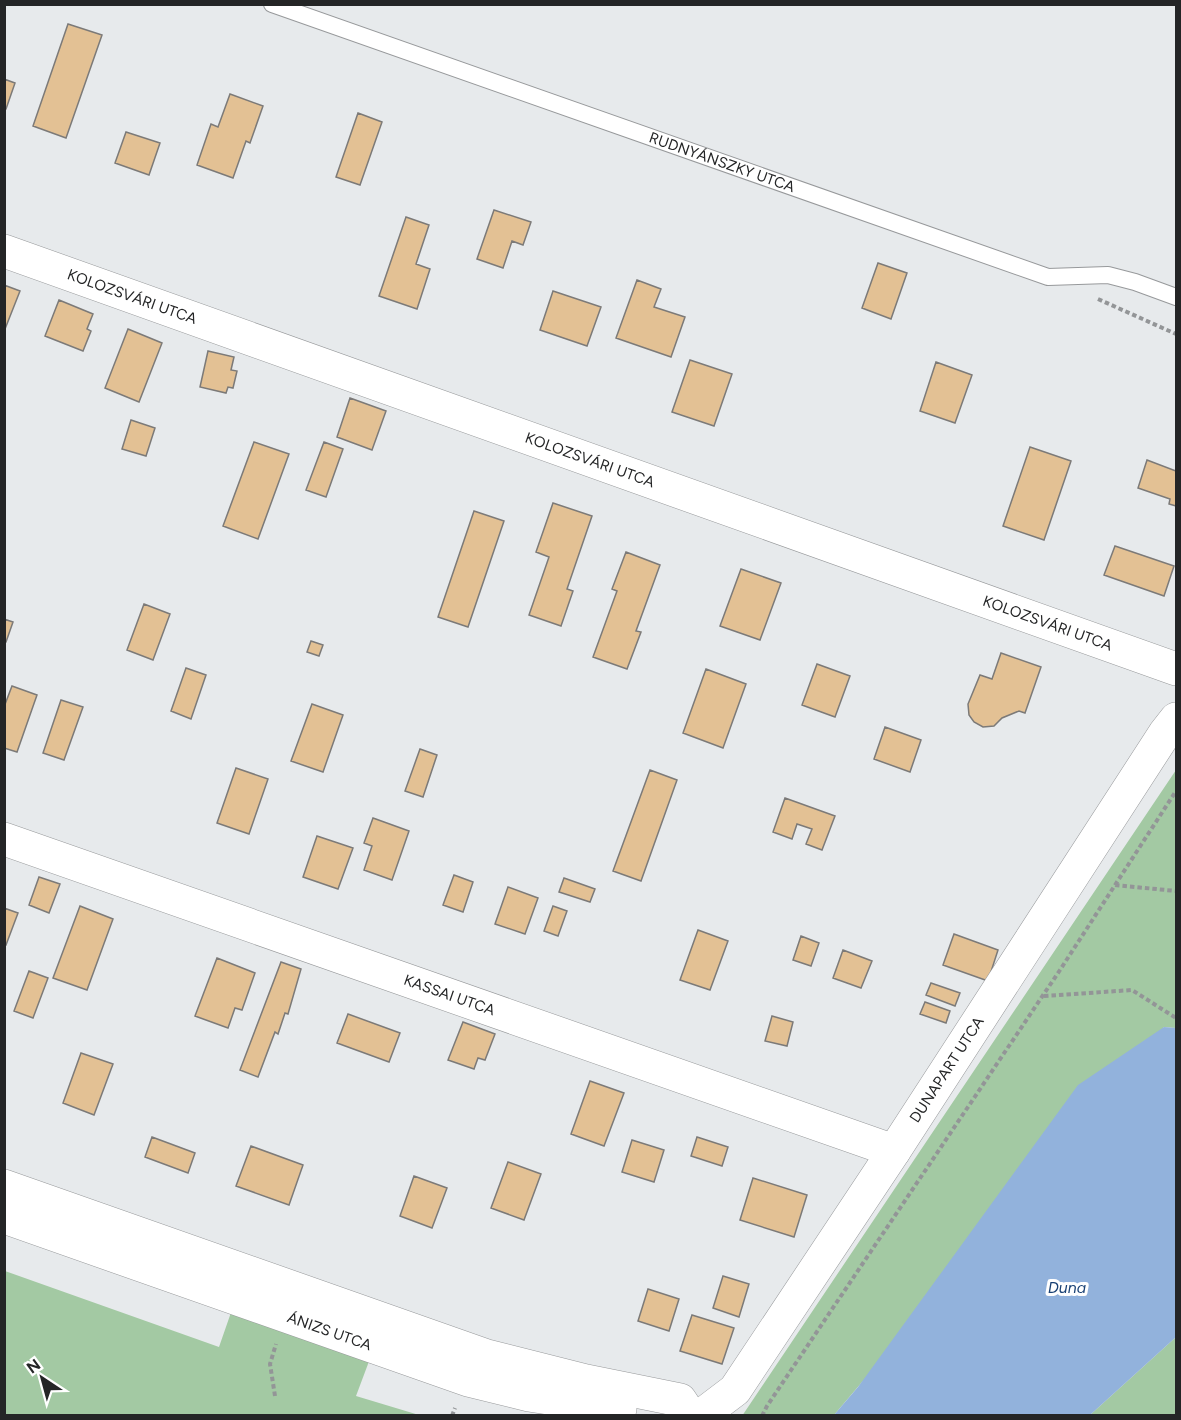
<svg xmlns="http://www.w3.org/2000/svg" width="1181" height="1420" viewBox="0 0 1181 1420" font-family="Figtree,sans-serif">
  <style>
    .green { fill: #a3c9a3 }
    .water { fill: #92b2dc }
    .building { fill: #e3c194; stroke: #7c7a78; stroke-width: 1.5 }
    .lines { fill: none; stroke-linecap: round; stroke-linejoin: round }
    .lane-casing { stroke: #97999b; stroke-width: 18 }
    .street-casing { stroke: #97999b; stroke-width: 34 }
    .path { stroke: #939597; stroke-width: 4; stroke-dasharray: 4.5 3; stroke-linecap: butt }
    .lane { stroke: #fff; stroke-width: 16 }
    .street { stroke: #fff; stroke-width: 33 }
    .labels { text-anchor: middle; stroke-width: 6; stroke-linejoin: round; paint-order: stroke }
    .street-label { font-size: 15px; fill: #242526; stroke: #fff }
    .water-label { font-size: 16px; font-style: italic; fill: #184074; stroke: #fff }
  </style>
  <rect width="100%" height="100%" fill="#e7eaec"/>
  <!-- green -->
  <path class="green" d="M1176,770V1028L1164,1027L834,1415L742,1416Z
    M5,1271L219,1347L235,1301L374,1348L356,1396L419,1415L5,1416Z
    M1176,1337V1415H1090Z"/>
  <!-- water -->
  <path class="water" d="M1164,1027L1176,1028V1337L1090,1415H834L858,1387L1078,1085Z"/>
  <!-- building -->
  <path class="building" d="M68,24L102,35L66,138L33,126Z
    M4,79L15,83L6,109H4Z
    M230,94L263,106L250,143L246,141L233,178L197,165L211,124L218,127Z
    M358,113L382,122L360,185L336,177Z
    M126,132L160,143L149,175L115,163Z
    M494,210L531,222L523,245L512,241L503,268L477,259Z
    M406,217L429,225L416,264L430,269L417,309L379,296Z
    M878,263L907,273L891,319L862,308Z
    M637,280L661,289L654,307L685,317L671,357L616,338Z
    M4,285L20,291L5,329H4Z
    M553,291L601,307L587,346L540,330Z
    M59,300L93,314L87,329L91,331L83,351L45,336Z
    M128,329L162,343L139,402L105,388Z
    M208,351L234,357L231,370L237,371L233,388L228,387L226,393L200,387Z
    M690,360L732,374L714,426L672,412Z
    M936,362L972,375L955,423L920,411Z
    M350,398L386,411L372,450L337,437Z
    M131,420L155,428L146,456L122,449Z
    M254,442L289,454L258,539L223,526Z
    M324,442L343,449L326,497L306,490Z
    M1030,447L1071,461L1044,540L1003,526Z
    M1147,460L1176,471V506L1169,504L1170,499L1138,488Z
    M553,503L592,516L567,589L573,591L561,626L529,615L549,557L536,552Z
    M474,511L504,521L468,627L438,617Z
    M1115,546L1174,566L1164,596L1104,575Z
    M626,552L660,565L636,631L641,632L627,669L593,657L617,591L612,589Z
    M741,569L781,583L760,640L720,626Z
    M144,604L170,614L153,660L127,650Z
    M4,619L13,622L6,642H4Z
    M311,641L323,645L319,656L307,652Z
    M1001,653L1041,667L1025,713L1019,711L1002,718L994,726L983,727L974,722L969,715L968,704L980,675L992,679Z
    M817,664L850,676L835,717L802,705Z
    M186,668L206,675L191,719L171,711Z
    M706,669L746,684L723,748L683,733Z
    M12,686L37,695L17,752L4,748V707Z
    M61,700L83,707L64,760L43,753Z
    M312,704L343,715L323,772L291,761Z
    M885,727L921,740L910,772L874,759Z
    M420,749L437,755L423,797L405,791Z
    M236,768L268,779L249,834L217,823Z
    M650,770L677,780L641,881L613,871Z
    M785,798L835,816L822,850L806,844L812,829L797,824L792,839L773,832Z
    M373,818L409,831L392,880L364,870L372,846L364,843Z
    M317,836L353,848L338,889L303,877Z
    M454,875L473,882L463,912L443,905Z
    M39,877L60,884L49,913L29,905Z
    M564,878L595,889L590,902L559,892Z
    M508,887L538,898L525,934L495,924Z
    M80,906L113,919L87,990L53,978Z
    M553,906L567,911L558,936L544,931Z
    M4,908L18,913L6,945L4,944Z
    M698,930L728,941L710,990L680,980Z
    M954,934L998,950L988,981L943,965Z
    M801,936L819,943L811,966L793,960Z
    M843,950L872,961L861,988L833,978Z
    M217,958L255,973L242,1010L235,1008L228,1028L195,1016Z
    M281,962L301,969L288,1014L285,1013L278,1034L275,1032L258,1077L240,1070Z
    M29,971L48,978L33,1018L14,1011Z
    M931,983L960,993L955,1006L926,995Z
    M925,1002L950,1011L946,1023L920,1014Z
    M348,1014L400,1033L389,1062L337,1043Z
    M772,1016L793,1022L787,1046L765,1041Z
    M463,1022L495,1034L485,1060L478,1058L474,1069L448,1060Z
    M81,1053L113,1064L94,1115L63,1103Z
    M590,1081L624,1093L604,1146L571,1134Z
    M152,1137L195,1153L188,1173L145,1157Z
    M697,1137L728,1147L722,1166L691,1156Z
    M632,1140L664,1150L654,1182L622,1172Z
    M251,1146L303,1165L289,1205L236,1186Z
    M508,1162L541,1174L524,1220L491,1208Z
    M414,1176L447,1188L432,1228L400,1216Z
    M753,1178L807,1195L794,1237L740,1220Z
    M723,1276L749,1284L739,1317L713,1308Z
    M648,1289L679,1299L669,1331L638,1321Z
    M692,1315L734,1328L722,1364L680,1351Z"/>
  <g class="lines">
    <defs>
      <g id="lane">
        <path id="s1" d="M272,4L1048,277L1108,275L1135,282L1176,297"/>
      </g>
      <g id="street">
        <path id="s2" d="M4,251L1176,669"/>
        <path id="s3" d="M4,839L894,1151"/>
        <path d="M4,1186L487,1356L586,1381L680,1400L684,1406L687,1416"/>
        <path id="s4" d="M4,1217L468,1380L529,1395L620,1409"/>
        <path id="s5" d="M692,1416L706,1412L735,1390L894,1151L1165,733L1176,719"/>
      </g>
    </defs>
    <!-- lane casing -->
    <use href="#lane" class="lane-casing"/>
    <!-- street casing -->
    <use href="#street" class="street-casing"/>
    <!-- path -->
    <path class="path" d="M1098,299L1176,334
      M1115,885L1176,891
      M1044,996L1132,990L1176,1018
      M275,1396L270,1364L276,1344
      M452,1416L455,1408
      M762,1416L767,1406L1060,970L1176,791"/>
    <!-- lane -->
    <use href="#lane" class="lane"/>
    <!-- street -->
    <use href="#street" class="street"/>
  </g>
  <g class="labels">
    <!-- street labels -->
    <g class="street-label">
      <text dy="5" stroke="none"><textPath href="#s1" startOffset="477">RUDNYÁNSZKY UTCA</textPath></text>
      <text dy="5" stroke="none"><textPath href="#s2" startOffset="136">KOLOZSVÁRI UTCA</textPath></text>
      <text dy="5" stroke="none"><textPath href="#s2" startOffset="622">KOLOZSVÁRI UTCA</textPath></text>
      <text dy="5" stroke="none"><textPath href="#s2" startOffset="1108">KOLOZSVÁRI UTCA</textPath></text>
      <text dy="5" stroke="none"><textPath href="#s3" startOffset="472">KASSAI UTCA</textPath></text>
      <text dy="5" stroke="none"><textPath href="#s5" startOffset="435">DUNAPART UTCA</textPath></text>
      <text dy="5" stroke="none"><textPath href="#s4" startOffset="345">ÁNIZS UTCA</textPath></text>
    </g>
    <!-- water labels -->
    <g class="water-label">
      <text x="1067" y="1293">Duna</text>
    </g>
  </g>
  <!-- border -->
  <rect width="1181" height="1420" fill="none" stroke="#242526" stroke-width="12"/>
  <!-- north arrow -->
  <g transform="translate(42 1378) rotate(324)" stroke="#ffffff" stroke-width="4.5" paint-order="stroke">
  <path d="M0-4.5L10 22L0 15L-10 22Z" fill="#242526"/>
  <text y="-9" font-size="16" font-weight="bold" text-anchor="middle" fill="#242526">N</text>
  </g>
</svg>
